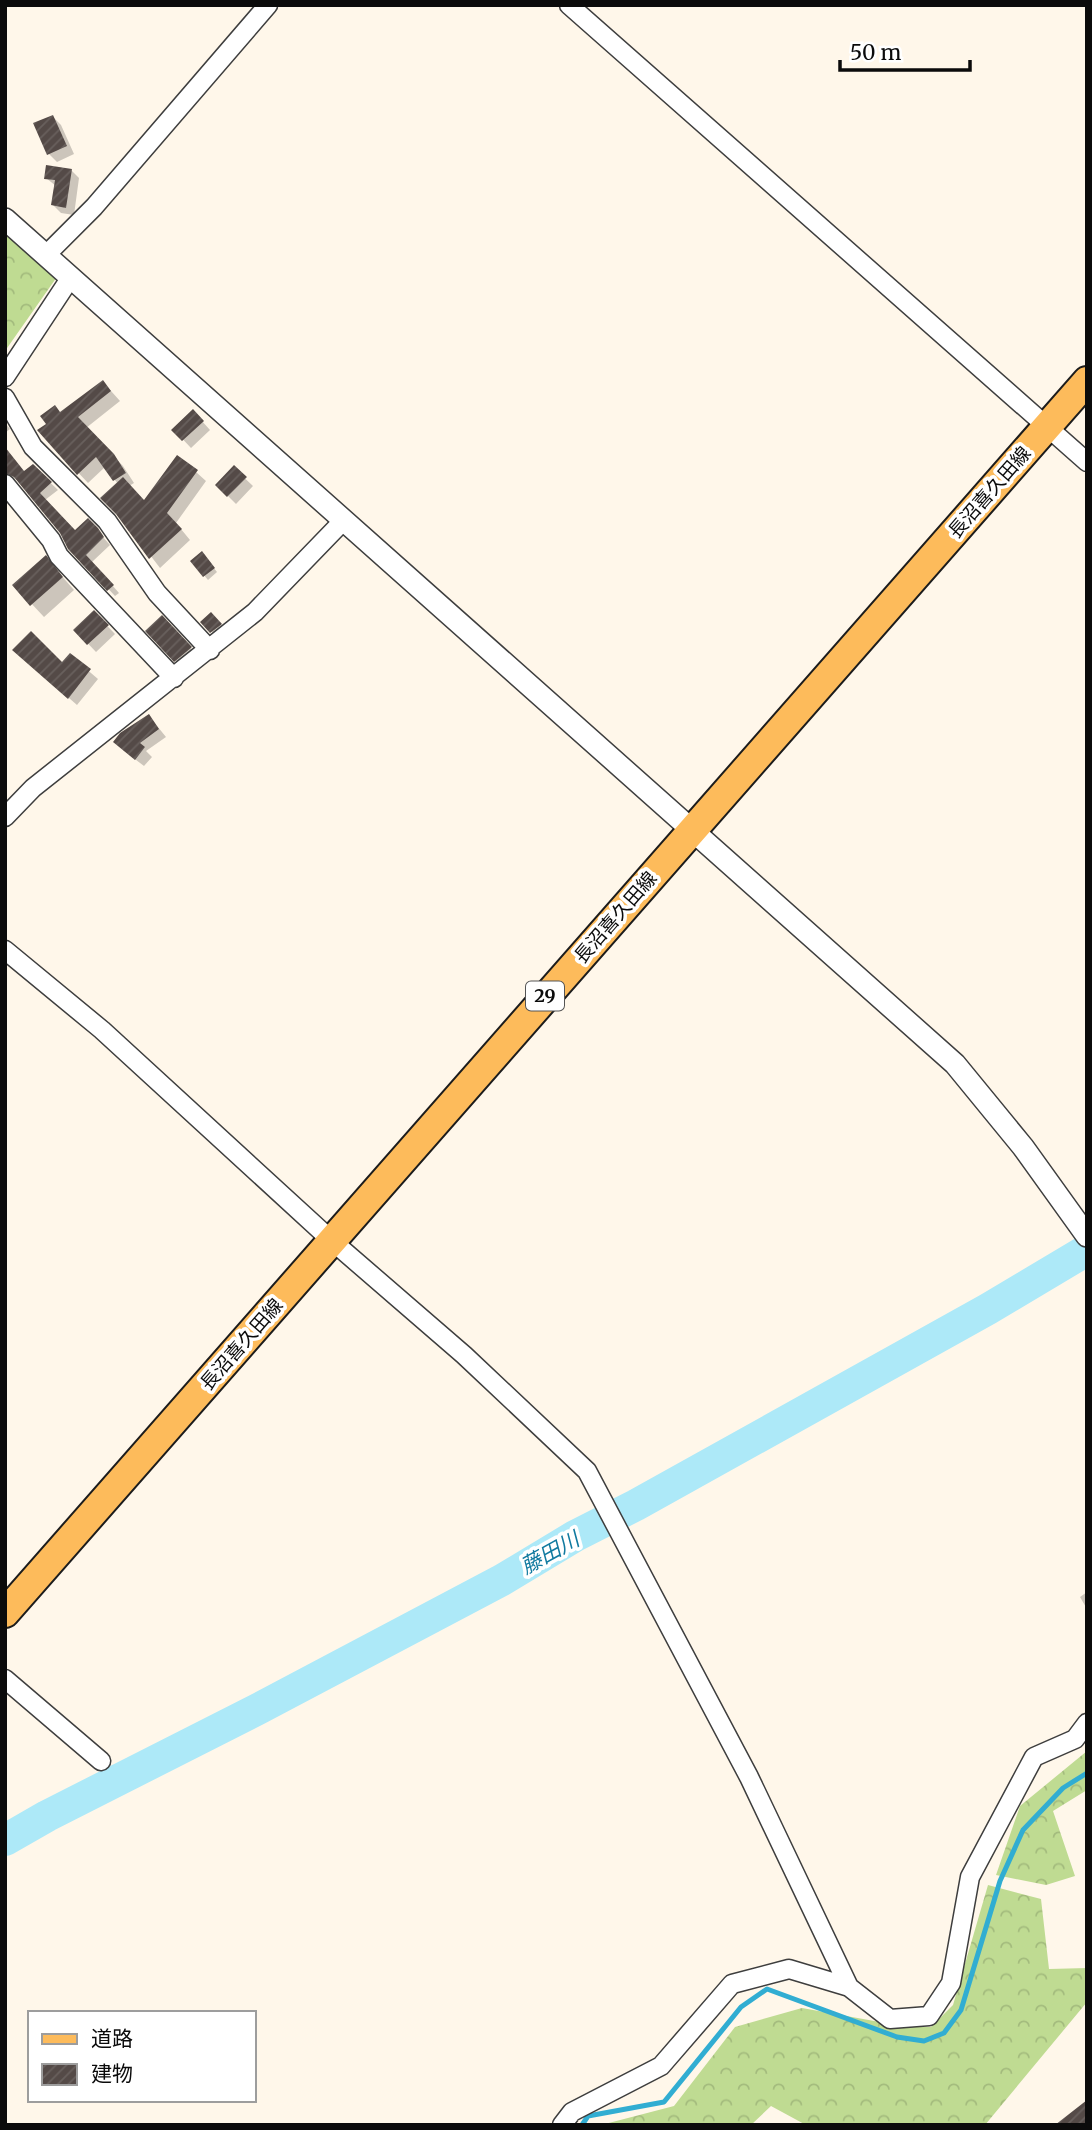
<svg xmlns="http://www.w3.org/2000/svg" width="1092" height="2130" viewBox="0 0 1092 2130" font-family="Merriweather,'Noto Sans JP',serif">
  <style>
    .forest { fill: url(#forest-crowns) }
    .shadow { fill: #0003 }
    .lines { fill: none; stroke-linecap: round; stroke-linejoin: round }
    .stream { stroke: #31add2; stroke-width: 5 }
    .river { stroke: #ade9f8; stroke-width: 32 }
    .building { fill: url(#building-hatch) }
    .minor-casing { stroke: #3e3e3e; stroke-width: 21 }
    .tertiary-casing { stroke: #3e3e3e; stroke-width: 24 }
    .primary-casing { stroke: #1c1c1c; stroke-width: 32 }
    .minor { stroke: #fff; stroke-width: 18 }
    .tertiary { stroke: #fff; stroke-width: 21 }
    .primary { stroke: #fdbb5b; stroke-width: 28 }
    .labels { text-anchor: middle; stroke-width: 7; stroke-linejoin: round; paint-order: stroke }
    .shield { fill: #fff; stroke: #545454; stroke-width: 2 }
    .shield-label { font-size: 18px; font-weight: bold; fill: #0b0b0b }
    .street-label { font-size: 19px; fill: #0b0b0b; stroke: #fff }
    .water-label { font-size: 21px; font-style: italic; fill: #117aa0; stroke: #fff }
  </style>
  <defs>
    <pattern id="forest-crowns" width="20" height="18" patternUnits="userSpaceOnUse" patternTransform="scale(1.75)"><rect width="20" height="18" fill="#bfdb92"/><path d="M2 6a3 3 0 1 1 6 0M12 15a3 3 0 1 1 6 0" fill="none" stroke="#a3bb7d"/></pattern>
    <pattern id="building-hatch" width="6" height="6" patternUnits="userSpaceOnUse" patternTransform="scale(1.75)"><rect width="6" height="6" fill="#544a47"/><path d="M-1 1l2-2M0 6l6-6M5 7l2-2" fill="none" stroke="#68605d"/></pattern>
  </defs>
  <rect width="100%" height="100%" fill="#fff7ea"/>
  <!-- forest -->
  <path class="forest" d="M5,228L59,274L5,351Z
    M1087,1751V1790L1053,1811L1075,1876L1046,1885L996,1875L1020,1806Z
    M988,1885L1041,1899L1049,1969L1087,1968V2002L985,2125H806L771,2106L751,2125H601L674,2106L735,2027L802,2008L902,2026L931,2027L953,2005Z"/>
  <!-- shadow -->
  <path class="shadow" d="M53,117L61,125L74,154L57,162L49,154Z
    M71,170L79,178L74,215L61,213L53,205L56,186L46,178Z
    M103,382L120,401L86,428L123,466L134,483L129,486L145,502L196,472L206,481L176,523L190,540L160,568L118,513V484L105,467L88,483L39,431Z
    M193,411L210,430L191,448L174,430Z
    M5,423L10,429L5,433Z
    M5,448L25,473L33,466L58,490L45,500L75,533L94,527L110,545L92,562L119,593L115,596L70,548L61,532L21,482L5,474Z
    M234,468L253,486L236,504L217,485Z
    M205,557L217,572L208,580L192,561Z
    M46,558L74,590L44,617L14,585Z
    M94,612L115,634L96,652L75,630Z
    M211,615L224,628L215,635L202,622Z
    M174,630L203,661L188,673L175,660Z
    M70,655L98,679L77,705L22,657L62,665Z
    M149,716L166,737L146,751L152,757L144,766L123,750Z
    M1087,1592V1609L1080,1597Z"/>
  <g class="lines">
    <!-- stream -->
    <path class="stream" d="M582,2125L588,2116L664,2102L741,2007L767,1989L897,2037L924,2041L944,2033L961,2010L1000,1881L1023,1830L1063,1788L1087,1773"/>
    <!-- river -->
    <path class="river" d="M5,1840L47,1816L258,1709L502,1580L575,1536L636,1505L988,1309L1087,1250"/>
  </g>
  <!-- building -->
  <path class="building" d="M53,115L67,146L47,155L33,123Z
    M46,165L72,169L66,208L51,205L55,180L44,179Z
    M103,380L111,391L78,417L114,454L126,473L113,481L96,457L77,475L37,430L46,424L40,416L55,405L60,412Z
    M193,409L204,421L182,441L171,430Z
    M5,447L24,471L33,464L52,482L40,493L75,530L88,518L98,528L104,537L86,555L114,585L107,591L68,549L60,533L14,477L5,473Z
    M177,455L198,470L167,513L182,529L149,559L116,514L100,498L123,477L144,500Z
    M234,465L247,477L227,497L215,485Z
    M202,551L215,568L203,577L190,561Z
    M46,555L63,577L30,606L12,585Z
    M94,610L109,625L87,645L73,630Z
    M211,612L222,624L210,633L200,622Z
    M162,615L192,647L174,662L145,631Z
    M31,631L62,662L70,653L91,669L68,699L12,650Z
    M149,714L159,729L140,743L145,747L135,760L113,742L120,733Z
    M1087,2100V2125H1055Z"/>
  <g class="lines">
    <defs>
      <path id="minor" d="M569,5L1087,462
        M47,254L94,207L268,5
        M5,377L71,277
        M5,398L33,447L107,521L157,593L210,650
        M5,484L51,540L59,556L174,678
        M5,817L33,788L255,612L344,520
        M5,950L102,1030L331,1240L464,1355L587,1471L749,1777L849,1987
        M5,1679L101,1761
        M562,2125L572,2112L661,2066L732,1984L789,1969L849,1987L890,2019L929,2016L951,1983L970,1877L1034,1757L1075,1739L1087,1723"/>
      <path id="tertiary" d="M5,219L955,1064L1023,1147L1087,1236"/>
      <path id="primary" d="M5,1613L1087,381"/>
    </defs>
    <!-- minor casing -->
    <use href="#minor" class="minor-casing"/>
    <!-- tertiary casing -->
    <use href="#tertiary" class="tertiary-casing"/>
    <!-- primary casing -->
    <use href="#primary" class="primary-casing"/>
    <!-- minor -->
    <use href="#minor" class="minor"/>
    <!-- tertiary -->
    <use href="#tertiary" class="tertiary"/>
    <!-- primary -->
    <use href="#primary" class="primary"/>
  </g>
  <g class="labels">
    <!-- shield labels -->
    <rect class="shield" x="526" y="981.5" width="38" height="29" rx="5"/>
    <g class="shield-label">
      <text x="545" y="1002">29</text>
    </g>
    <!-- street labels -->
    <g class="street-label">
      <text transform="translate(989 492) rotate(-49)" y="7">長沼喜久田線</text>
      <text transform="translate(615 917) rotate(-49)" y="7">長沼喜久田線</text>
      <text transform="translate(241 1344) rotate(-49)" y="7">長沼喜久田線</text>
    </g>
    <!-- water labels -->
    <g class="water-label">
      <text transform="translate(550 1553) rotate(-29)" y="7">藤田川</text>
    </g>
  </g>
  <!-- border -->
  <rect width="1092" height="2130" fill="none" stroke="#0b0b0b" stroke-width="14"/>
  <!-- legend -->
  <rect x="28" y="2011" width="228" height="91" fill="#ffffff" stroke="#9d9d9d" stroke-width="2"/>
  <rect x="42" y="2034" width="35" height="10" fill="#fdbb5b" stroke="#9d9d9d" stroke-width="2"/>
  <text x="91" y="2046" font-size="21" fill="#0b0b0b">道路</text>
  <rect x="42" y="2064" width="35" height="21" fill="url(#building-hatch)" stroke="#9d9d9d" stroke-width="2"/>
  <text x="91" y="2081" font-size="21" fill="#0b0b0b">建物</text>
  <!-- scale -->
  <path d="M840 60v10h130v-10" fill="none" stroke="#0b0b0b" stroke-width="3.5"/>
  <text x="850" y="60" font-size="21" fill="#0b0b0b" stroke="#ffffff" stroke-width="5" paint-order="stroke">50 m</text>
</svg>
